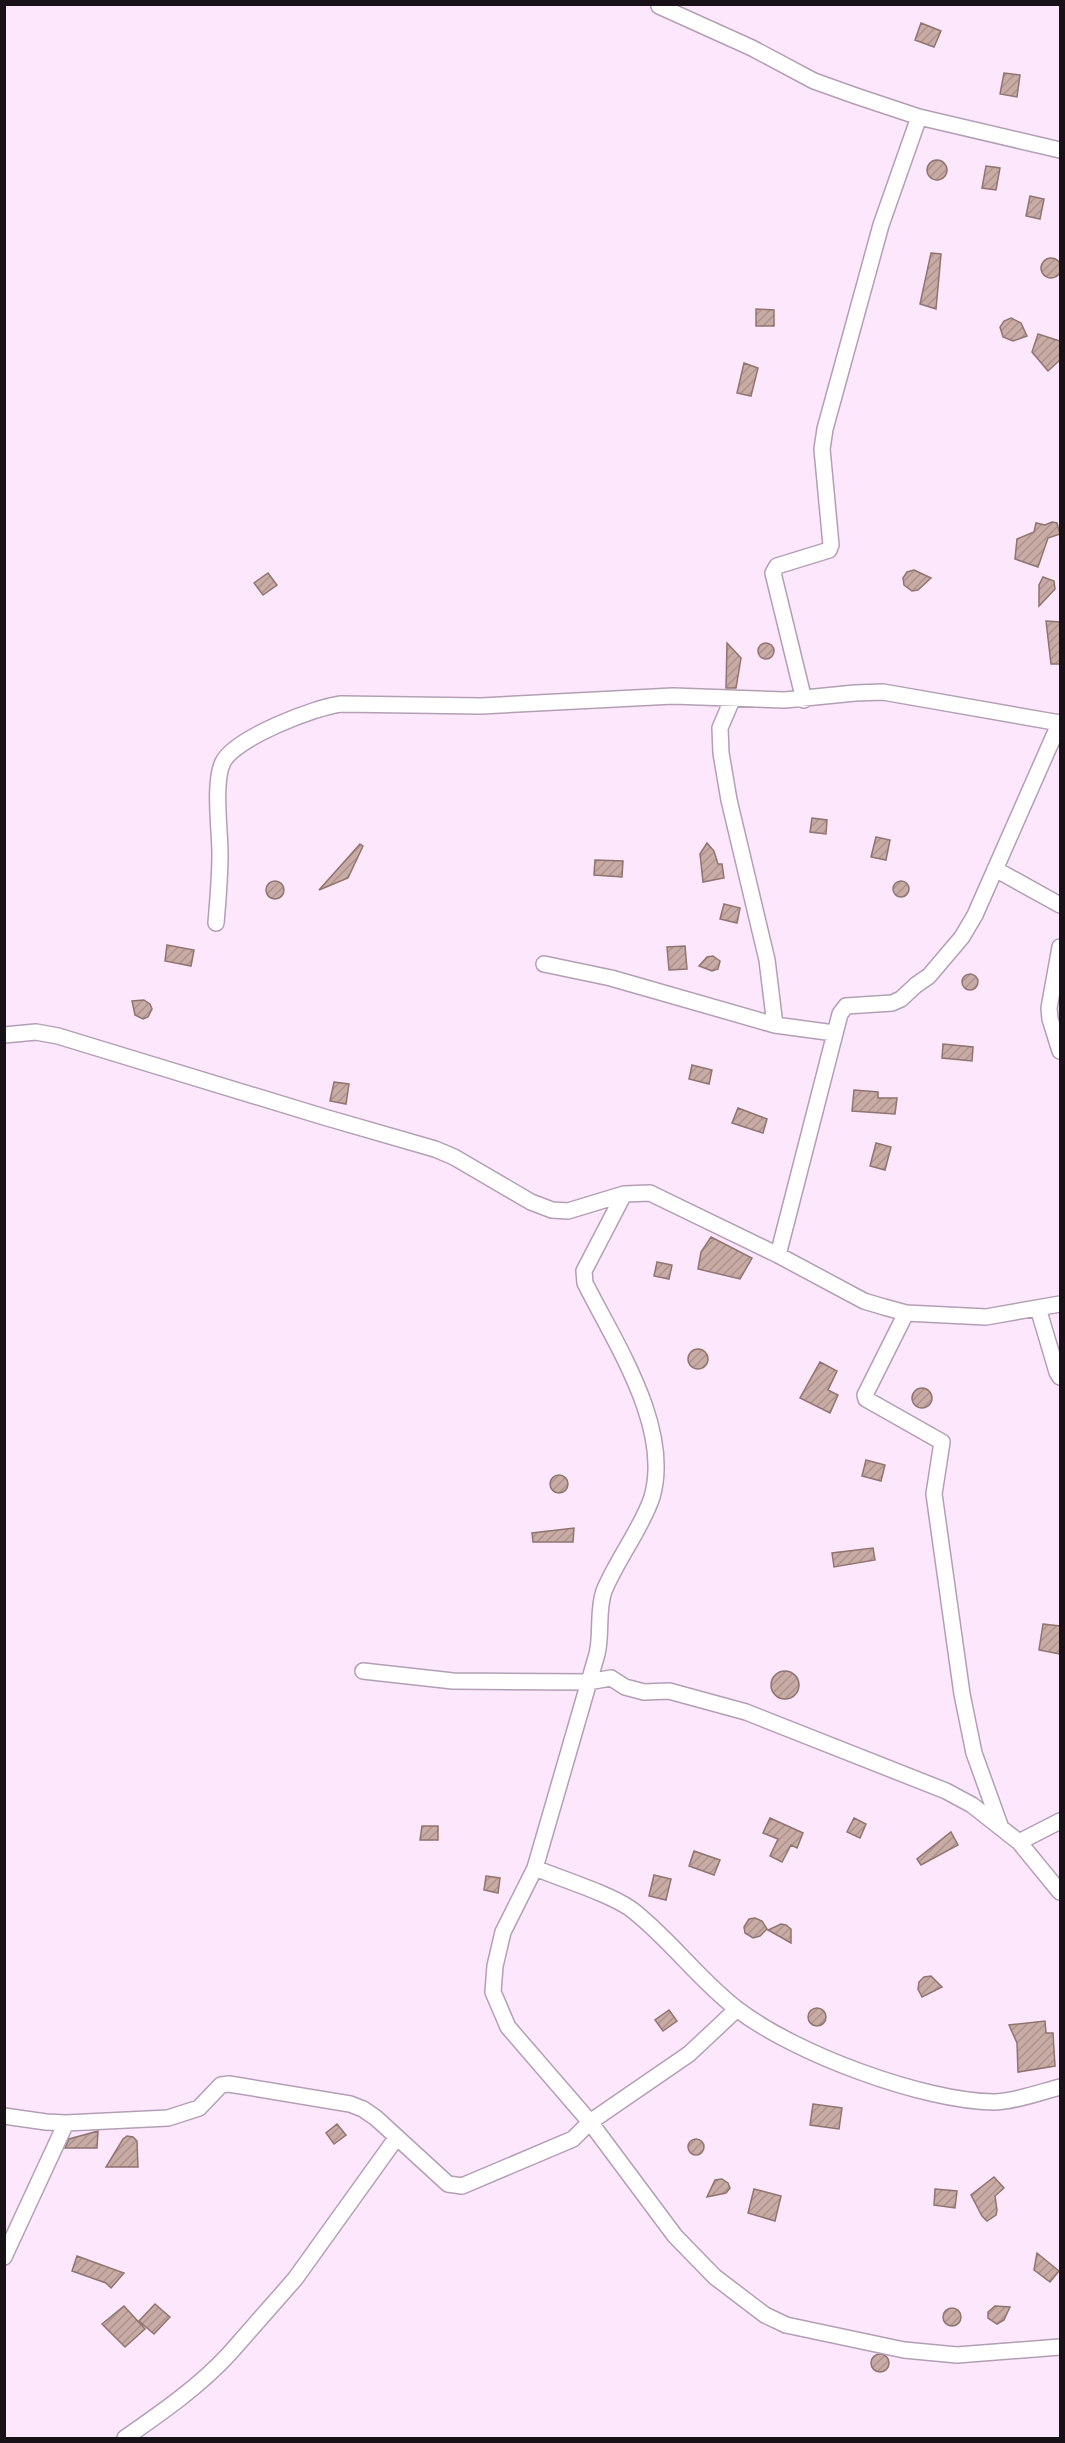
<svg xmlns="http://www.w3.org/2000/svg" width="1065" height="2443" viewBox="0 0 1065 2443" font-family="'Source Sans 3',sans-serif">
  <style>
    .building { fill: url(#building-hatch); stroke: #90746f; stroke-width: 1.5 }
    .lines { fill: none; stroke-linecap: round; stroke-linejoin: round }
    .street-casing { stroke: #b39fb4; stroke-width: 18 }
    .street { stroke: #fff; stroke-width: 15 }
  </style>
  <defs>
    <pattern id="building-hatch" width="6" height="6" patternUnits="userSpaceOnUse" patternTransform="scale(1.5)"><rect width="6" height="6" fill="#c9aba5"/><path d="M-1 1l2-2M0 6l6-6M5 7l2-2" fill="none" stroke="#ac928d"/></pattern>
  </defs>
  <rect width="100%" height="100%" fill="#fce7fd"/>
  <!-- building -->
  <path class="building" d="M921,23L941,31L934,47L915,40Z
    M1004,73L1020,75L1017,97L1000,94Z
    M927 170a10 10 0 1 1 20 0a10 10 0 1 1-20 0Z
    M986,166L1000,168L996,190L982,188Z
    M1030,196L1044,199L1040,219L1026,216Z
    M931,253L941,254L936,309L920,304Z
    M1041 268a10 10 0 1 1 20 0a10 10 0 1 1-20 0Z
    M756,309L774,310V326H756Z
    M1011,318L1021,323L1027,336L1013,341L1003,337L1000,327L1004,321Z
    M1038,334L1060,341V360L1048,371L1032,352Z
    M744,363L758,368L751,396L737,393Z
    M1052,522L1057,523L1060,534L1048,538L1038,567L1015,559L1017,539L1034,532L1036,523L1045,525Z
    M914,570L931,578L918,590L912,591L904,585L903,578L907,572Z
    M268,573L277,585L263,595L254,583Z
    M1043,577L1054,581L1055,589L1039,606V585Z
    M1046,621L1060,622V664H1051Z
    M727,643L741,658L736,688H726Z
    M758 651a8 8 0 1 1 16 0a8 8 0 1 1-16 0Z
    M812,818L827,820L826,834L810,832Z
    M876,837L890,840L886,860L871,857Z
    M707,843L714,851L718,864H722L724,878L703,882L700,854Z
    M360,844L363,846L348,878L319,890Z
    M595,860L623,861L622,877L594,875Z
    M266 890a9 9 0 1 1 18 0a9 9 0 1 1-18 0Z
    M893 889a8 8 0 1 1 16 0a8 8 0 1 1-16 0Z
    M724,904L740,908L737,923L720,919Z
    M167,945L194,950L191,966L165,961Z
    M685,946L687,969L669,970L667,947Z
    M713,956L720,961L718,969L712,971L699,966L707,957Z
    M962 982a8 8 0 1 1 16 0a8 8 0 1 1-16 0Z
    M144,1000L150,1004L152,1009L148,1017L143,1019L135,1015L132,1001Z
    M943,1044L973,1047L972,1061L942,1058Z
    M692,1065L712,1070L709,1084L689,1079Z
    M334,1082L349,1084L346,1104L330,1101Z
    M854,1090L878,1092V1098H897L895,1114L852,1111Z
    M738,1108L767,1119L763,1133L732,1123Z
    M876,1143L891,1147L885,1170L870,1166Z
    M711,1237L752,1258L740,1279L698,1269L701,1252Z
    M657,1262L672,1265L669,1279L654,1276Z
    M688 1359a10 10 0 1 1 20 0a10 10 0 1 1-20 0Z
    M820,1362L837,1371L828,1390L838,1395L830,1413L800,1398Z
    M912 1398a10 10 0 1 1 20 0a10 10 0 1 1-20 0Z
    M866,1460L885,1465L881,1481L862,1476Z
    M550 1484a9 9 0 1 1 18 0a9 9 0 1 1-18 0Z
    M574,1528L573,1542H533L532,1533Z
    M873,1548L875,1560L834,1567L832,1553Z
    M1043,1624L1060,1626V1654L1039,1650Z
    M771 1685a14 14 0 1 1 28 0a14 14 0 1 1-28 0Z
    M770,1818L803,1833L797,1848L791,1845L782,1862L770,1856L778,1839L763,1833Z
    M854,1818L866,1824L860,1838L847,1832Z
    M422,1826H438V1840H420Z
    M951,1832L958,1845L921,1865L917,1859Z
    M694,1851L720,1860L714,1875L689,1866Z
    M654,1875L671,1879L666,1900L649,1896Z
    M486,1876L500,1878L498,1893L484,1890Z
    M755,1918L762,1921L767,1929L760,1936L753,1938L745,1933L744,1927L749,1919Z
    M781,1924L786,1925L791,1929V1943L768,1930Z
    M931,1976L942,1987L922,1997L918,1989L919,1982L924,1977Z
    M808 2017a9 9 0 1 1 18 0a9 9 0 1 1-18 0Z
    M669,2010L677,2021L663,2031L655,2020Z
    M1045,2021L1046,2033H1053L1055,2066L1018,2072L1017,2043L1009,2025Z
    M813,2104L842,2108L839,2129L810,2125Z
    M337,2124L346,2135L334,2144L326,2133Z
    M98,2131L97,2148H65L69,2139Z
    M127,2136L133,2137L137,2141L138,2167H106L123,2139Z
    M688 2147a8 8 0 1 1 16 0a8 8 0 1 1-16 0Z
    M994,2177L1004,2188L995,2196L997,2210L996,2215L987,2221L982,2216L971,2195Z
    M722,2179L728,2183L730,2188L726,2193L707,2197L715,2180Z
    M754,2189L781,2196L775,2221L748,2213Z
    M935,2189L957,2191L955,2208L934,2205Z
    M1037,2253L1059,2271L1050,2282L1034,2270Z
    M77,2256L124,2273L111,2288L106,2283L72,2271Z
    M155,2304L170,2317L154,2334L139,2321Z
    M124,2306L145,2329L125,2347L102,2324Z
    M995,2306L1010,2307L1004,2320L997,2324L988,2318V2312Z
    M943 2317a9 9 0 1 1 18 0a9 9 0 1 1-18 0Z
    M871 2363a9 9 0 1 1 18 0a9 9 0 1 1-18 0Z"/>
  <g class="lines">
    <defs>
      <path id="street" d="M659,6L752,48L814,81L856,96L919,117L1060,150
        M732,700L720,728L721,753L729,800L767,960L775,1025
        M804,700L773,573L777,566L829,550L831,545L822,449L825,429L881,225L919,117
        M995,869L1060,905
        M216,923C218,900 220,877 220,854C220,830 213,782 223,762C235,738 315,707 341,704L481,706L673,696L785,700L855,693L883,692L1060,723
        M1060,947L1049,1008L1050,1019L1060,1051
        M544,964L611,978L775,1025L834,1033
        M4,1035L36,1032L58,1036L324,1117L435,1149L454,1157L531,1202L552,1210L568,1211L624,1194L650,1193L778,1255L864,1301L884,1307L906,1313L986,1317L1060,1304
        M624,1194L584,1271L585,1283C615,1343 672,1428 652,1497C643,1526 616,1561 604,1591C597,1610 602,1634 597,1654L535,1868L503,1932L495,1966L493,1992L508,2027L590,2122L675,2236L715,2277L765,2315L786,2325L904,2350L957,2355L1060,2347
        M778,1255L840,1014L846,1006L892,1003L901,999L916,985L929,976L962,937L975,915L1060,722
        M1038,1308L1057,1372L1060,1377
        M906,1313L865,1395L866,1399L942,1442L934,1494L962,1694L974,1753L1001,1828
        M363,1671L453,1681L588,1682L611,1678L625,1687L644,1692L669,1691L746,1712L946,1791L972,1805L1019,1842L1060,1892
        M1019,1842L1060,1821
        M535,1868C562,1879 610,1894 631,1909C669,1938 699,1980 737,2009C794,2053 922,2101 994,2102C1013,2102 1041,2092 1060,2087
        M4,2116L46,2122L66,2123L168,2118L199,2108L221,2085L229,2084L350,2104L363,2109L376,2118L448,2184L462,2186L573,2139L590,2122L689,2054L737,2009
        M4,2257L66,2123
        M125,2438C161,2413 200,2386 230,2353L295,2279L397,2137"/>
    </defs>
    <!-- street casing -->
    <use href="#street" class="street-casing"/>
    <!-- street -->
    <use href="#street" class="street"/>
  </g>
  <!-- border -->
  <rect width="1065" height="2443" fill="none" stroke="#181118" stroke-width="12"/>
</svg>
